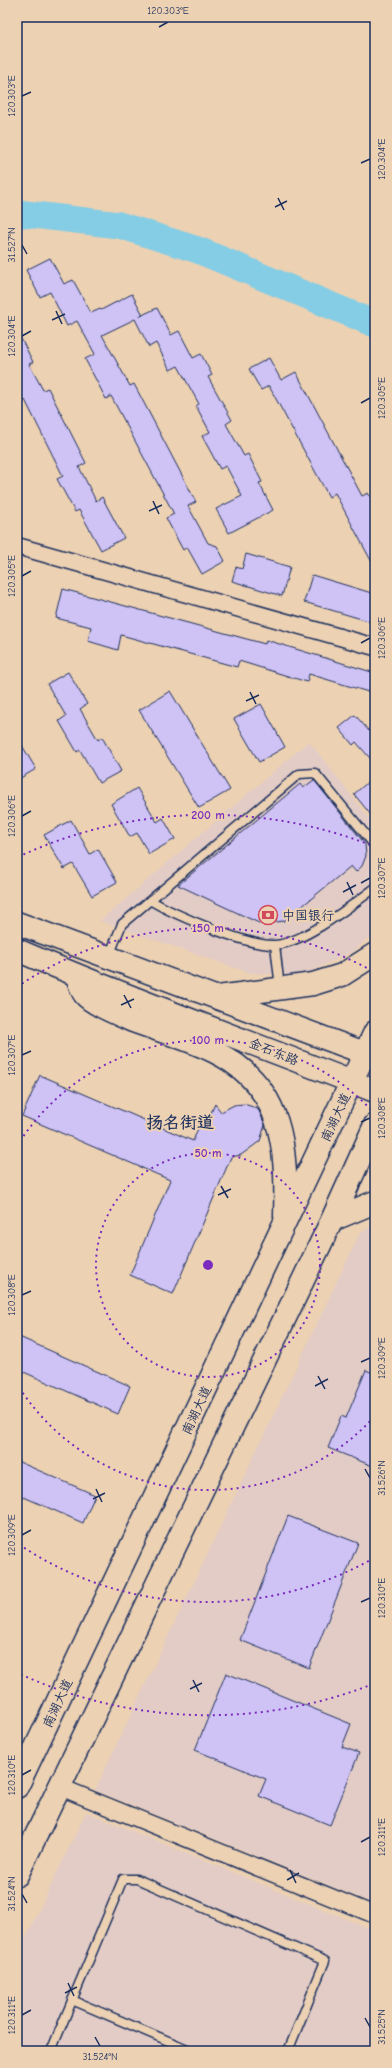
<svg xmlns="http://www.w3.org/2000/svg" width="392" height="2068" viewBox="0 0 392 2068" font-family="'Comic Neue','LXGW WenKai TC',sans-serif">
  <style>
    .built { fill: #e3ccc6 }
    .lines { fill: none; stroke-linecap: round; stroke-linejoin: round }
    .river { stroke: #84cde5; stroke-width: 27 }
    .building { fill: #cfc2f4; stroke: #1b2f5e }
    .lane-casing { stroke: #1b2f5e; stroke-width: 11 }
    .street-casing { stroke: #1b2f5e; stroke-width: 19 }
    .secondary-casing { stroke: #1b2f5e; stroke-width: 25 }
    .lane { stroke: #ecd1b3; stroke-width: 8 }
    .street { stroke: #ecd1b3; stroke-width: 16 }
    .secondary { stroke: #ecd1b3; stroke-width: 22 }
    .ticks { fill: none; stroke: #1b2f5e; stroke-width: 1.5 }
    .ring { fill: none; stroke: #7b2cbf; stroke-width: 2; stroke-dasharray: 2 4 }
    .labels { text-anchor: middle; stroke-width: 4; stroke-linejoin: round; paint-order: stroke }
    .poi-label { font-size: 13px; fill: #1b2f5e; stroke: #ecd1b3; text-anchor: start }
    .street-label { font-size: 13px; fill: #1b2f5e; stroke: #ecd1b3 }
    .district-label { font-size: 17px; font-weight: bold; fill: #1b2f5e; stroke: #ecd1b3 }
    .centre { fill: #7b2cbf; stroke: #ecd1b3; stroke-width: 2 }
    .ring-label { font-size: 12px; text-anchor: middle; font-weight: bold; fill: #7b2cbf; stroke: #ecd1b3; stroke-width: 4; stroke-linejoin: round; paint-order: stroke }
    .neatline { fill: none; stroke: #1b2f5e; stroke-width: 1.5 }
    .ticks-label { font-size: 10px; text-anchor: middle; fill: #1b2f5e }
  </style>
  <rect width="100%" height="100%" fill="#ecd1b3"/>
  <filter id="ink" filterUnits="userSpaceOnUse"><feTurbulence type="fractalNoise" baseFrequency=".025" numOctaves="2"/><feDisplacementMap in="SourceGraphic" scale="8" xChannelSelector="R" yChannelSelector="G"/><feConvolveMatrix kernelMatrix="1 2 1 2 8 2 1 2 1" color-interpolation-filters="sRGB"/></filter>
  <g filter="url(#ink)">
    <!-- built -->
    <path class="built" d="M309,741L375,826V932L354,951L301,976L250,973L100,921Z
      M375,1224V1904L95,1790L360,1233Z
      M86,1812L375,1931V2051H17V1956Z"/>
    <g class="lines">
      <!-- river -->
      <path class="river" d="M17,213L119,225L198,250L375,324"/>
    </g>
    <!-- building -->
    <path class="building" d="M50,258L64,284L73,280L91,313L100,309L101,310L132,294L143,315L138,317L157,308L171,335L179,331L193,358L201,354L212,375L208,377L232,420L226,424L244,456L248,454L262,482L259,483L273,510L229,533L216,509L242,496L226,466L220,469L202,436L210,432L196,406L199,404L178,366L170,370L156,343L149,347L135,319L102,335L130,386L134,384L196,502L188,506L208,543L217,546L225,561L202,574L187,547L183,550L166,518L174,514L111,396L106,399L85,359L95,354L77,321L67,326L50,292L40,297L26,270Z
      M17,331L33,362L29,364L43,390L48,388L86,463L79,467L96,501L102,497L124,538L101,550L79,510L75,512L57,479L63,476L25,400L17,404Z
      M269,358L281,380L296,372L362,496L368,493L375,505V568L335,493L329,497L269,386L261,390L249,369Z
      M246,554L290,567L282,596L232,581L236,567L242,569Z
      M312,575L375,594V623L304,602Z
      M63,589L265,644L266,640L375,673V694L309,674L307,682L239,661L237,667L121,635L118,650L88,641L91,627L56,618Z
      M68,672L87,704L80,709L98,740L102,737L121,771L99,783L80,750L77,752L59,721L66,716L47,684Z
      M170,691L230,790L199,808L139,710Z
      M261,704L285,747L259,762L234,719Z
      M355,715L369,731L375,726V764L356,742L353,745L339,728Z
      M17,737L36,769L17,780Z
      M375,776V820L354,794Z
      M314,780L365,844L366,856L362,866L356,872L351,866L284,921L261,924L178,885L300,784L303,788Z
      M137,788L157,822L163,818L175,839L149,854L137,833L130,837L111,804Z
      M71,820L90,854L98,849L117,882L92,896L73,864L64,869L44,835Z
      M40,1075L193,1141L199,1126L204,1128L215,1104L221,1112L234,1105L244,1104L256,1108L259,1111L265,1125L260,1141L241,1155L231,1157L173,1294L130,1275L170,1180L22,1116Z
      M17,1336L130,1386L118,1414L17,1369Z
      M366,1370L375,1374V1467L328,1448L341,1416L346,1418Z
      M17,1461L95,1495L83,1523L17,1494Z
      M288,1516L358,1543L309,1668L240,1640Z
      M226,1673L351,1724L342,1747L359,1753L330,1825L259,1796L266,1779L195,1750Z"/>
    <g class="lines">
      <defs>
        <path id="lane" d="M150,900C173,914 249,947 275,945C304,943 352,905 375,888
          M275,945L280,988
          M109,956L122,924L299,774L315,773L375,846
          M72,2000L192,2051
          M51,2051L123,1879H137L325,1961L288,2051"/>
        <path id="street" d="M17,546L375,647
          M60,1787L375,1915"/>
        <path id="secondary" d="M17,923L375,1057
          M17,950C135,1001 256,1044 375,1091
          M77,976C79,982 81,990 85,995C92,1004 122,1016 133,1021C160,1031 189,1039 215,1052C284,1086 287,1148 285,1216
          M218,997L313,984L342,975L375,954
          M332,1220L375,1202
          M17,1787L375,1032
          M17,1875L332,1220L375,1125"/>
      </defs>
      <!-- lane casing -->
      <use href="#lane" class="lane-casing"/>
      <!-- street casing -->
      <use href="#street" class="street-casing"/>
      <!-- secondary casing -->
      <use href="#secondary" class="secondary-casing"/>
      <!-- lane -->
      <use href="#lane" class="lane"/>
      <!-- street -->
      <use href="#street" class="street"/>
      <!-- secondary -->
      <use href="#secondary" class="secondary"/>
    </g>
  </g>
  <!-- ticks -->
  <path class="ticks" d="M159,27L168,22M22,96L31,92M361,163L370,159M278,198L284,210M275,207L287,201M22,245L27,254M56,311L62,324M52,320L65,314M22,336L31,331M361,403L370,398M153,501L159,514M149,511L162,505M22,576L31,571M361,643L370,638M250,692L256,704M246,701L259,695M22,816L31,811M347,882L353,895M361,883L370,878M343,892L356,885M124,995L131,1008M121,1005L134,999M22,1055L31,1051M361,1122L370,1118M221,1186L228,1198M218,1195L231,1189M22,1295L31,1291M361,1362L370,1358M318,1376L325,1389M315,1386L328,1379M365,1469L370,1478M96,1489L102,1502M93,1499L105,1493M22,1535L31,1530M361,1602L370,1598M193,1680L199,1692M190,1689L202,1683M22,1775L31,1770M361,1842L370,1837M290,1870L296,1883M287,1880L299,1873M22,1894L27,1903M68,1983L74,1996M65,1993L77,1987M22,2015L31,2010M365,2018L370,2027M95,2037L100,2046"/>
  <!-- distance rings -->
  <g class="ring">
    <circle cx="208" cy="1265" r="112"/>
    <path d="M374 1417A225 225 0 0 1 17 1384M17 1146A225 225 0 0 1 374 1113"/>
    <path d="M374 1558A337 337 0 0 1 17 1543M17 987A337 337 0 0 1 374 972"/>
    <path d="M373 1684A450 450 0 0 1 18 1673M18 857A450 450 0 0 1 373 846"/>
  </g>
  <!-- icons -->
  <defs>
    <symbol id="bank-ring" viewBox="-11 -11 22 22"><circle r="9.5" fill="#ecd1b3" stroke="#d1495b" stroke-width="1.5"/><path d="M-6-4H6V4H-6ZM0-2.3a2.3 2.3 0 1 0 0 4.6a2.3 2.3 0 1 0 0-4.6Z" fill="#d1495b"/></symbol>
  </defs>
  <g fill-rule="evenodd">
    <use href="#bank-ring" x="257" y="904" width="22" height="22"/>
  </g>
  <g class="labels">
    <!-- poi labels -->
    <g class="poi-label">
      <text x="282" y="920">中国银行</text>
    </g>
    <!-- street labels -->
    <g class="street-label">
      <text transform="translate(274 1051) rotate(22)" y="5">金石东路</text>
      <text transform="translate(335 1117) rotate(-65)" y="5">南湖大道</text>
      <text transform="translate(196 1410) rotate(-65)" y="5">南湖大道</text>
      <text transform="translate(57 1703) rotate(-65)" y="5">南湖大道</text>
    </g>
    <!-- district labels -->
    <g class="district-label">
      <text x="180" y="1128">扬名街道</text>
    </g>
  </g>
  <circle cx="208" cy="1265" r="6" class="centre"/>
  <g class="ring-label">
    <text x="208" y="819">200 m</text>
    <text x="208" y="932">150 m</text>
    <text x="208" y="1044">100 m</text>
    <text x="208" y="1157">50 m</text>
  </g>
  <!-- margin -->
  <rect width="392" height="2068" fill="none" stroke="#ecd1b3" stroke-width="44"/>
  <rect x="22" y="22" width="348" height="2024" class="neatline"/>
  <g class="ticks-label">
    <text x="168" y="14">120.303°E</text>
    <text transform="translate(11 96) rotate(-90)" y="4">120.303°E</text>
    <text transform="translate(381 159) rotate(-90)" y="4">120.304°E</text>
    <text transform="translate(11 245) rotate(-90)" y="4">31.527°N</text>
    <text transform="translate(11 336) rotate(-90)" y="4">120.304°E</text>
    <text transform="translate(381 398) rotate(-90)" y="4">120.305°E</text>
    <text transform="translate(11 576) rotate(-90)" y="4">120.305°E</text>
    <text transform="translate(381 638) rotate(-90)" y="4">120.306°E</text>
    <text transform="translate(11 816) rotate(-90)" y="4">120.306°E</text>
    <text transform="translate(381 878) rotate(-90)" y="4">120.307°E</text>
    <text transform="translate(11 1055) rotate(-90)" y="4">120.307°E</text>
    <text transform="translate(381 1118) rotate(-90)" y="4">120.308°E</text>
    <text transform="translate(11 1295) rotate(-90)" y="4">120.308°E</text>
    <text transform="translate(381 1358) rotate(-90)" y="4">120.309°E</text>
    <text transform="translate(381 1478) rotate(-90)" y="4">31.526°N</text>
    <text transform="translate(11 1535) rotate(-90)" y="4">120.309°E</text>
    <text transform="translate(381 1598) rotate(-90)" y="4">120.310°E</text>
    <text transform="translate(11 1775) rotate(-90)" y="4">120.310°E</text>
    <text transform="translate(381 1837) rotate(-90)" y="4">120.311°E</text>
    <text transform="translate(11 1894) rotate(-90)" y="4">31.524°N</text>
    <text transform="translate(11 2015) rotate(-90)" y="4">120.311°E</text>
    <text transform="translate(381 2027) rotate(-90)" y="4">31.525°N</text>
    <text x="100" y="2060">31.524°N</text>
  </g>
</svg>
